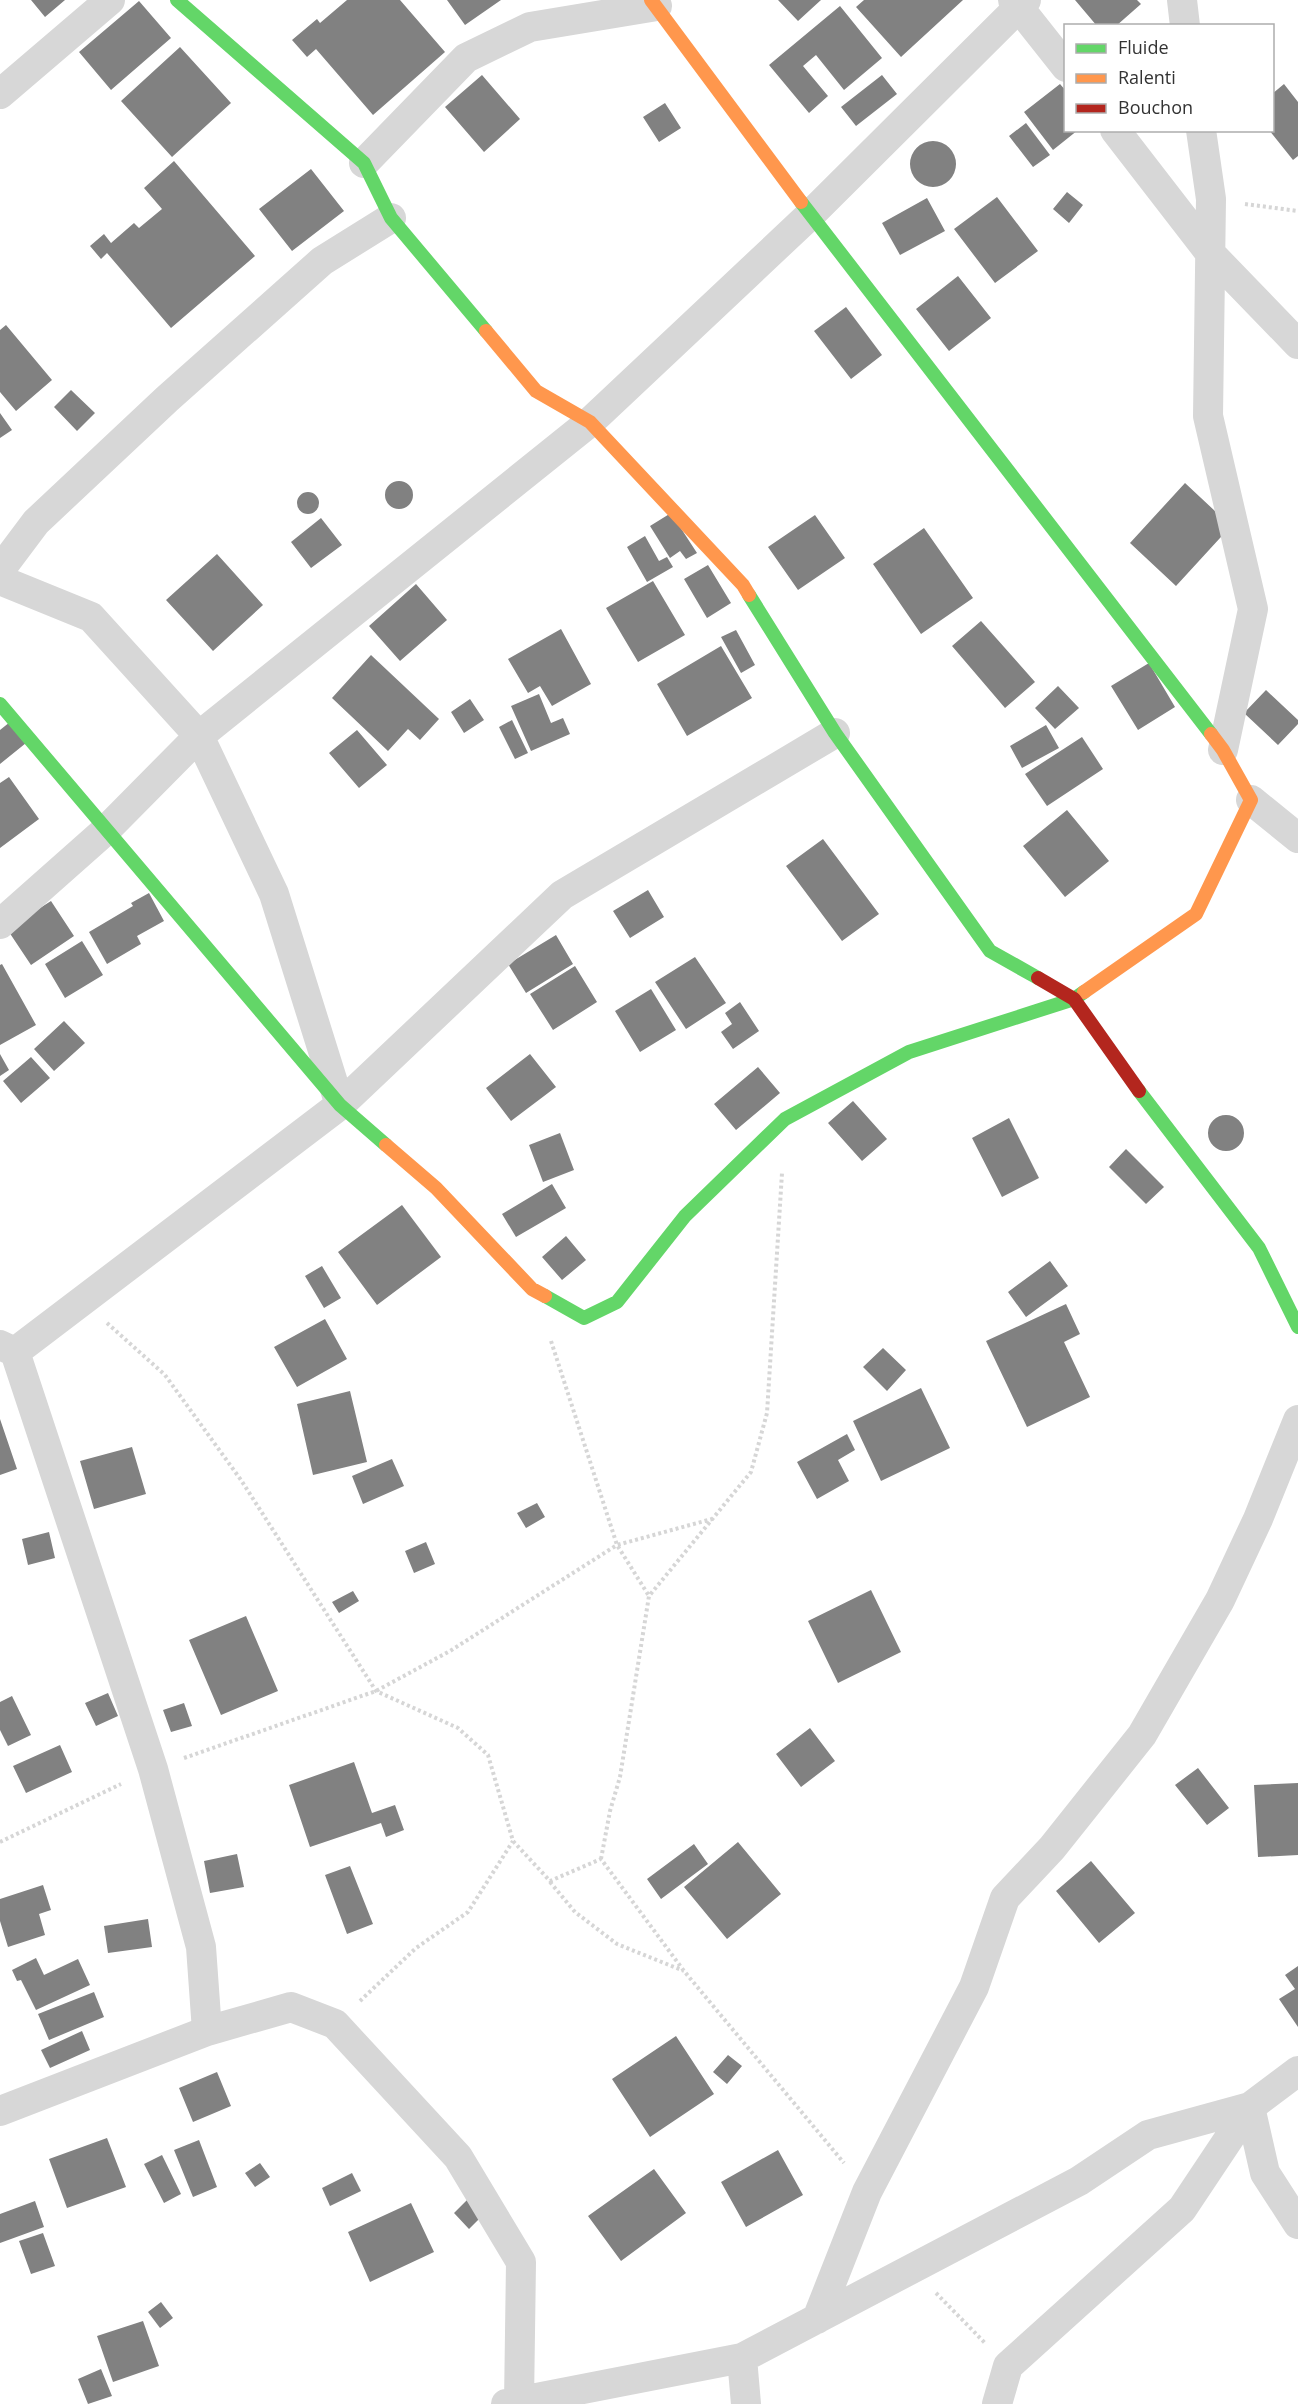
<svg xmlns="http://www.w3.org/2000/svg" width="1298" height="2404" viewBox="0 0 1298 2404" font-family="'Open Sans',sans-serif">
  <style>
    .building { fill: #818181 }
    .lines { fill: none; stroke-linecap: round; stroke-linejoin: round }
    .path { stroke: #d6d6d6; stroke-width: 4; stroke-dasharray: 3 3; stroke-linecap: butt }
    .street { stroke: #d7d7d7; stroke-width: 30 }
    .fast { stroke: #63d668; stroke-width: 14 }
    .slow { stroke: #ff974d; stroke-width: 14 }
    .jam { stroke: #b3261e; stroke-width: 14 }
  </style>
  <rect width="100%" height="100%" fill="#fff"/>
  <!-- building -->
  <path class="building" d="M31,0H65L45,17Z
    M347,0H400L445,52L373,115L316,49L307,57L292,40L317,19L320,23Z
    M447,0H501L465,25Z
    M778,0H821L798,21Z
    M864,0H963L901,57L856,7Z
    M1075,0H1137L1141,4L1116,26H1097Z
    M139,1L171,38L111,90L79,52Z
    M840,6L882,58L844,90L816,55L803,66L828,96L809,113L769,65Z
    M180,47L231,103L172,157L121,101Z
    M482,75L520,119L484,152L445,107Z
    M882,75L897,94L856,126L841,107Z
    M1060,84L1066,91V130H1078L1053,150L1024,112Z
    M1284,84L1298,102V156L1293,160L1269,130H1272V94Z
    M665,103L681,128L659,142L643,117Z
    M1026,123L1050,155L1033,167L1009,136Z
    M910 164a23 23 0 1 1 46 0a23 23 0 1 1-46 0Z
    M174,161L255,256L171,328L107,253L101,259L90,246L104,234L111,243L134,223L139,228L162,209L144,188Z
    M311,169L344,211L292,251L259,209Z
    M1067,192L1083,205L1069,223L1053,209Z
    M997,197L1038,251L995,283L954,229Z
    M927,198L945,231L900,255L882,223Z
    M958,276L991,318L949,351L916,309Z
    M846,307L882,355L851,379L814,331Z
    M6,325L52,380L16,411L0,392V330Z
    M71,390L95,413L77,431L54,407Z
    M0,413L12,430L0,438Z
    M385 495a14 14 0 1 1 28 0a14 14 0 1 1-28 0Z
    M1185,483L1231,526L1176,586L1130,543Z
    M297 503a11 11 0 1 1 22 0a11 11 0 1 1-22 0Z
    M671,513L697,553L686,559L680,551L670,558L650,526Z
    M815,515L845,558L798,590L768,547Z
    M321,518L342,545L311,568L291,542Z
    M924,528L973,598L921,634L873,564Z
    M645,536L659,561L667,557L673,567L647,582L627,547Z
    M217,554L263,605L213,651L166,600Z
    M708,565L731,603L707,618L684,579Z
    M653,581L685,635L638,662L606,608Z
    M416,584L447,620L400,661L369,626Z
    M981,621L1035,682L1005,708L952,646Z
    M561,629L591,684L552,706L540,686L528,693L508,659Z
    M736,630L755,665L741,673L721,637Z
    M721,646L752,698L687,736L657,684Z
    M371,655L439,719L420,740L408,729L388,751L332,698Z
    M1149,663L1175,707L1138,730L1111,686Z
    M1058,686L1079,708L1055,729L1035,708Z
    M1266,690L1298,720V724L1278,745L1244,713Z
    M539,694L551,723L563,718L570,734L531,751L511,706Z
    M470,699L484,720L464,733L451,712Z
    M512,720L528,753L515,759L499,727Z
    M10,722L26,743L0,764V730Z
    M1046,725L1059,748L1022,768L1010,746Z
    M357,730L387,765L359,788L329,753Z
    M1082,737L1103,769L1047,806L1025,774Z
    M9,777L39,819L0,848V783Z
    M1067,810L1109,861L1065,897L1023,846Z
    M823,839L879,914L842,941L786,866Z
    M648,890L664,917L630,938L613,911Z
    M149,893L164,921L137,936L141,944L107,964L89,932L133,906L131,903Z
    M51,901L74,936L31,965L7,929Z
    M556,935L573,964L526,993L508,964Z
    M82,941L103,975L65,998L45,964Z
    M695,957L726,1003L686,1029L655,982Z
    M2,964L36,1025L0,1045V965Z
    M575,966L597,1002L553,1030L530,994Z
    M651,989L676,1030L640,1052L615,1011Z
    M740,1002L759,1031L733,1049L721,1032L732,1024L725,1013Z
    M64,1021L85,1043L54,1071L34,1049Z
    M0,1054L9,1070L0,1076Z
    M530,1054L556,1087L511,1121L486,1088Z
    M31,1057L50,1078L21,1103L3,1081Z
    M758,1067L780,1093L736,1130L714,1104Z
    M853,1101L887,1139L862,1161L828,1123Z
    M1208 1133a18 18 0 1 1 36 0a18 18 0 1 1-36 0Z
    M1009,1118L1039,1178L1002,1197L972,1138Z
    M560,1133L574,1170L543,1182L529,1145Z
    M1126,1149L1164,1187L1146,1204L1109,1167Z
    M552,1184L566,1208L516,1237L502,1214Z
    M402,1205L441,1257L377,1305L338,1252Z
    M566,1236L586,1260L562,1280L542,1257Z
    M1050,1261L1068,1286L1026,1317L1008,1292Z
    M322,1266L341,1298L324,1308L305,1276Z
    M1066,1304L1080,1334L1064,1342L1090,1397L1027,1427L986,1341Z
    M325,1319L347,1359L297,1387L274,1347Z
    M883,1348L906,1370L887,1391L863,1367Z
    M921,1388L950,1448L881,1481L853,1421Z
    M350,1391L367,1462L313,1475L297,1404Z
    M0,1419L17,1469L0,1475Z
    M847,1434L855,1450L838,1460L849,1481L817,1499L797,1462Z
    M132,1447L146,1494L94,1509L80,1461Z
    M392,1459L404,1486L363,1504L352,1476Z
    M537,1503L545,1517L526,1528L517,1513Z
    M49,1532L55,1558L28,1565L22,1539Z
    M426,1542L435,1564L414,1573L405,1551Z
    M871,1590L901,1652L838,1683L808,1621Z
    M353,1591L359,1601L339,1613L332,1602Z
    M246,1616L278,1691L221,1715L189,1640Z
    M108,1693L118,1716L96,1726L85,1703Z
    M12,1696L31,1735L8,1746L0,1730V1702Z
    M184,1703L192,1726L171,1732L163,1710Z
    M810,1728L835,1761L801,1787L776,1754Z
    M60,1745L72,1772L26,1793L13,1766Z
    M354,1762L372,1813L395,1805L404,1830L386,1837L381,1823L310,1847L289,1785Z
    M1198,1768L1229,1808L1207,1825L1175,1785Z
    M1298,1783V1855L1258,1857L1254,1785Z
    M738,1842L781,1894L727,1939L684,1887Z
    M694,1844L708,1864L661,1899L647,1879Z
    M237,1854L244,1887L210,1893L204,1861Z
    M1091,1861L1135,1913L1099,1943L1056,1891Z
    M350,1866L373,1924L347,1934L325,1875Z
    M43,1885L51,1910L39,1914L45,1935L8,1947L0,1921V1899Z
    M148,1919L152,1947L108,1953L104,1926Z
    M36,1958L44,1975L78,1959L90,1985L36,2010L21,1980L17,1981L12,1970Z
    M1298,1966V2027L1279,1999L1295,1989L1285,1975Z
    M94,1992L104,2017L49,2040L38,2014Z
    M82,2031L90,2050L50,2068L41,2050Z
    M676,2036L714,2094L650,2137L612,2079Z
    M728,2055L742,2066L727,2084L713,2072Z
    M217,2072L231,2106L193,2122L179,2088Z
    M107,2138L126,2187L67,2208L49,2159Z
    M199,2140L217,2187L193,2197L174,2150Z
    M778,2150L803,2195L746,2227L721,2182Z
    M162,2155L181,2194L164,2203L144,2164Z
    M260,2163L270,2177L255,2187L245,2173Z
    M654,2169L686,2213L621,2261L588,2216Z
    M352,2173L361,2191L330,2206L322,2188Z
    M467,2200L482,2216L469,2229L454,2213Z
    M35,2201L44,2227L0,2243V2214Z
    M411,2203L434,2252L370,2282L348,2232Z
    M43,2233L55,2266L31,2274L19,2241Z
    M161,2302L173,2318L160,2328L148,2312Z
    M143,2321L159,2366L113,2382L97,2336Z
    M101,2369L112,2396L88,2404L78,2379Z"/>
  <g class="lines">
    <!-- path -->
    <path class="path" d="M1245,204L1298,211
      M107,1323L165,1375L241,1480L376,1691L458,1728L488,1755L513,1841L550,1881L601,1859L684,1971L844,2163
      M551,1341L617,1545L649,1596
      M184,1758L376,1691L450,1651L617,1545L712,1519
      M0,1842L121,1784
      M601,1859L610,1811L620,1777L649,1596L751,1472L767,1413L782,1173
      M550,1882L575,1912L617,1944L684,1971
      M360,2001L416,1948L468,1912L513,1841
      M936,2293L985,2343"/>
    <!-- street -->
    <path class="street" d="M1013,0L1066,67
      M1182,0L1185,26
      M0,94L110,0
      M1115,130L1210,253L1298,344
      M1201,130L1211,199L1208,416L1253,609L1223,750
      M364,163L466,58L530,27L657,6
      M0,570L36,522L167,399L322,261L391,218
      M0,580L91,617L199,736L274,894L340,1105L15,1352
      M1251,800L1298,838
      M0,924L105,831L199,736L590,422L810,215L1026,0
      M340,1105L562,895L835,733
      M0,1345L15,1352L153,1769L201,1947L207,2031
      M1250,2107L1265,2173L1298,2224
      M0,2111L207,2031L291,2007L335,2024L458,2157L521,2262L519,2403
      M817,2319L867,2192L974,1987L1005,1898L1052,1848L1142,1735L1220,1600L1258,1519L1298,1420
      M506,2404L742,2358
      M746,2404L742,2358L1079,2181L1148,2135L1250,2107L1298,2071
      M997,2404L1008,2366L1182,2209L1250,2107"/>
    <!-- fast -->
    <path class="fast" d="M177,0L364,163L391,218L486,331
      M801,202L1211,734
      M749,595L835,733L990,951L1038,978
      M0,704L340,1105L386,1145
      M1139,1091L1259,1248L1298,1327
      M545,1296L584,1318L617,1302L685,1216L785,1119L909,1052L1074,999L1084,992"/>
    <!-- slow -->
    <path class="slow" d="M651,0L801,202
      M486,331L536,391L590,422L743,585L749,595
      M1084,992L1196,914L1251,800L1223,750L1211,734
      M386,1145L436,1188L532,1289L545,1296"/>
    <!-- jam -->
    <path class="jam" d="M1038,978L1074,999L1139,1091"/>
  </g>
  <!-- legend -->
  <rect x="1064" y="24" width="210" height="108" fill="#ffffff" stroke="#adadad" stroke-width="1.5"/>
  <rect x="1076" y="44" width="30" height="9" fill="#63d668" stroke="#adadad" stroke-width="1.5"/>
  <text x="1118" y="54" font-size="18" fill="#333333">Fluide</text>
  <rect x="1076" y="74" width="30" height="9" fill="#ff974d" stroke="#adadad" stroke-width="1.5"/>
  <text x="1118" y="84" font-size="18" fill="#333333">Ralenti</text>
  <rect x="1076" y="104" width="30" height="9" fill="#b3261e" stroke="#adadad" stroke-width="1.5"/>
  <text x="1118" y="114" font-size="18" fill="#333333">Bouchon</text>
</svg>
